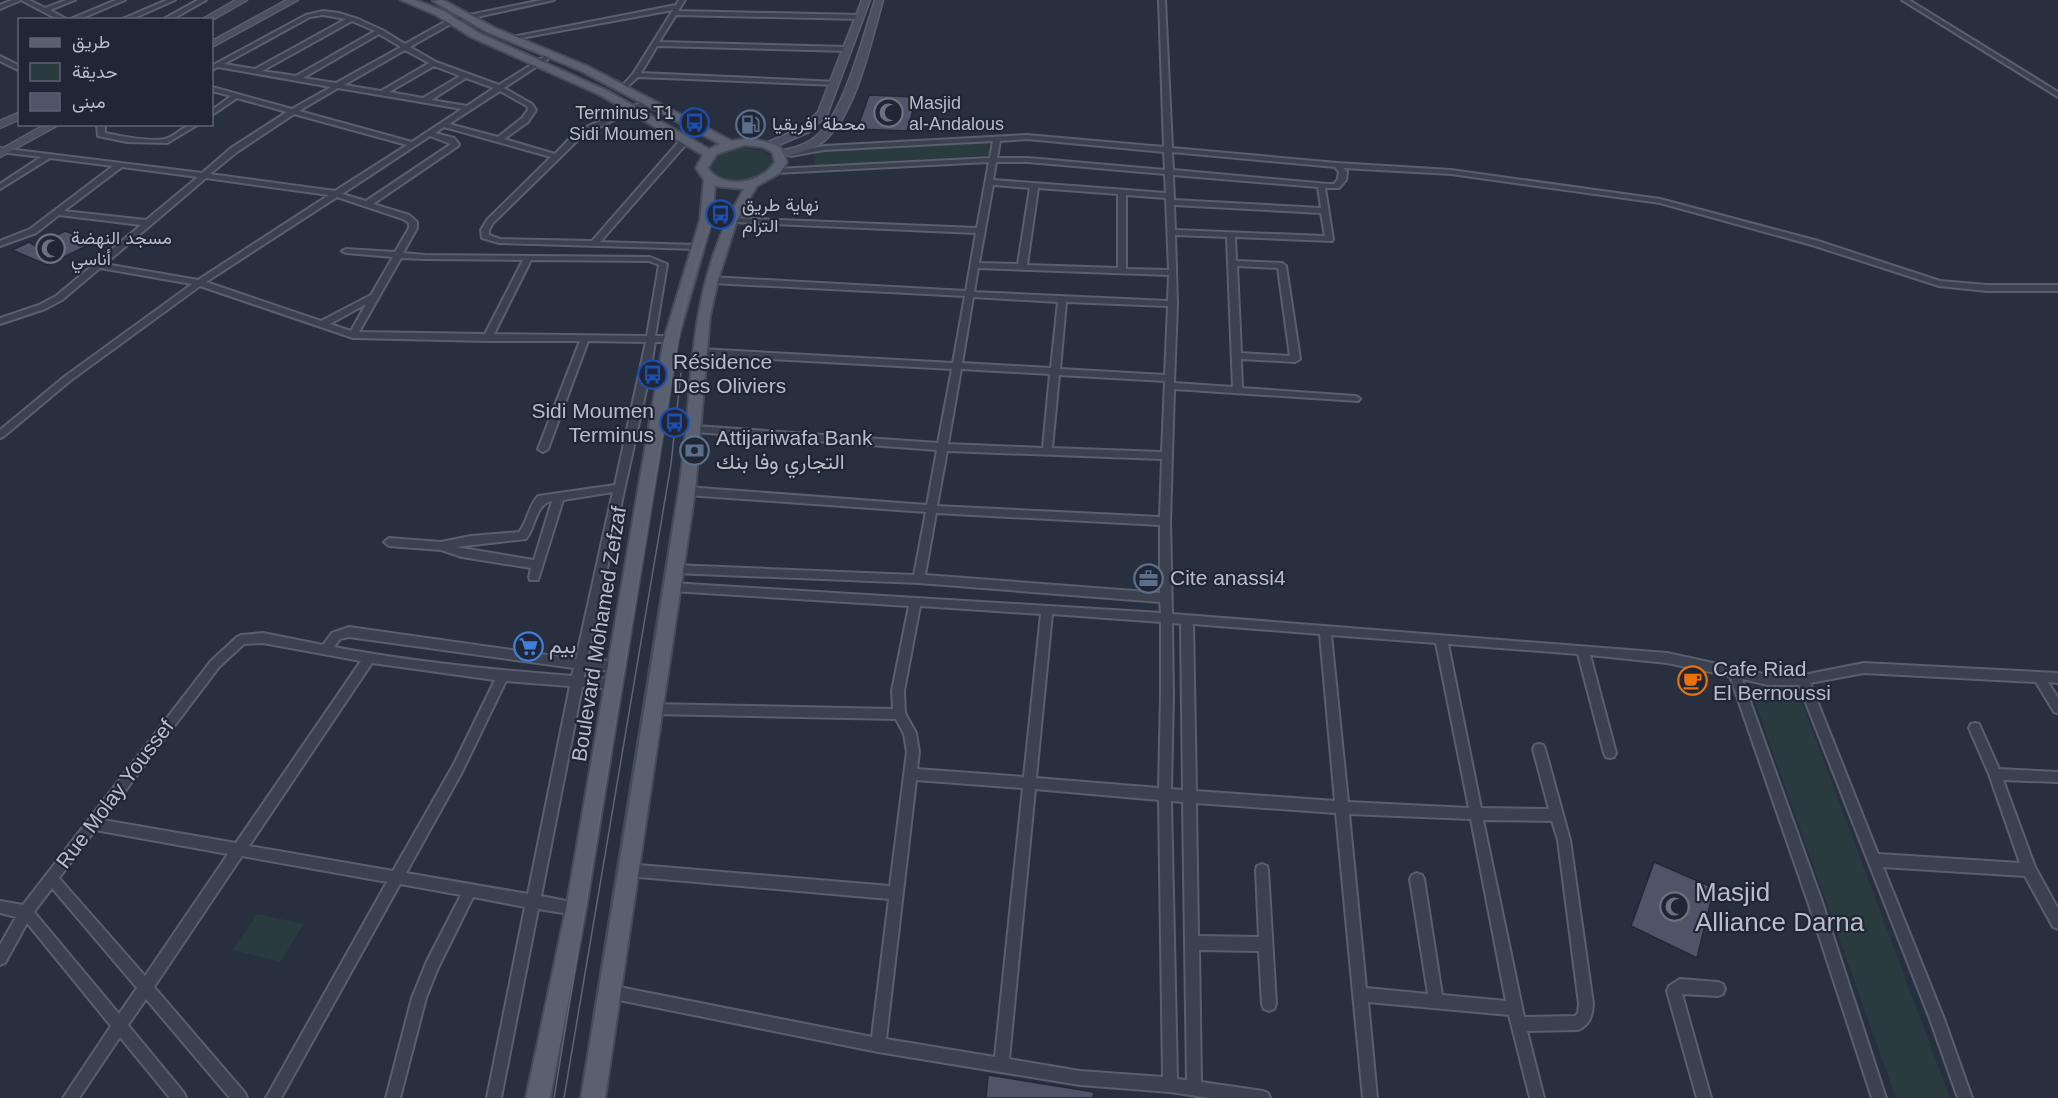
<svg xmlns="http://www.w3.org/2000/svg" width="2058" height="1098" viewBox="0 0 2058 1098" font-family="Helvetica,Vazirmatn,sans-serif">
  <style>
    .green { fill: #2a3b40 }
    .building { fill: #4e5568; stroke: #232837; stroke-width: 1.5 }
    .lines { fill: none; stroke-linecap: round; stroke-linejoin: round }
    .street-casing { stroke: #5a5f6d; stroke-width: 4 }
    .secondary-casing { stroke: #5a5f6d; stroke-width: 3 }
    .primary-casing { stroke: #464a59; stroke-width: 4 }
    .street { fill: #3c414f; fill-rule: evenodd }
    .secondary { fill: #4a5062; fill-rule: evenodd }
    .primary { fill: #5a606f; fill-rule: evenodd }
    .tram { stroke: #5e6576; stroke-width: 1.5 }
    .labels { text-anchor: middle; stroke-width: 4.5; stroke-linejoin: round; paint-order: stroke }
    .far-poi-label { font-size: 18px; fill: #b9bdca; stroke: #212635; text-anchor: start }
    .poi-label { font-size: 21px; fill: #b9bdca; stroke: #212635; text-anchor: start }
    .street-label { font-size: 21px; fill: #b9bdca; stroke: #212635 }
    .near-poi-label { font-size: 26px; fill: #b9bdca; stroke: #212635; text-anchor: start }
  </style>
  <rect width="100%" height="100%" fill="#282f3f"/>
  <!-- green -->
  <path class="green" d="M988,139L990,155L814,166L815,151Z
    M738,147L765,151L773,160C768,185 730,185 713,176L708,165C715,153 725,150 738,147Z
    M1749,685L1797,689L1950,1098H1896Z
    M257,914L304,924L280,962L233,950Z"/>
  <!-- building -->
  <path class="building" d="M869,95L917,97L907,131L857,129Z
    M65,231L95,242L47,265L12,250L29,242L35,246Z
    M1654,862L1714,888L1697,958L1631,926Z
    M988,1075L1094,1092L1093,1098H986Z"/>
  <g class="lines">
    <defs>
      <path id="street" d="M12,0H29L45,8L66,0H75L50,10L68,20H59L21,0L0,9V5Z
        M116,0H125L78,20H68Z
        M167,0H175L130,20H120Z
        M198,0H206L171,20H162Z
        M542,0H554L454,22L410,47L436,62L499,85L550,53H554V55L504,88L532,104L536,110L528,122L504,139L555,154L577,131L645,101L651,102L583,135L493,223L489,230V235L500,239L592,241L682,138H685L689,140L688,142L600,242L697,245L701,247L697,249L499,243L482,238L481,230L487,220L551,157L444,127L435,133L454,138L459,144L458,146L373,204L409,215L417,222V228L403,253L425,255L650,257L667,264L655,336H671L675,339L671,342H655L650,372L587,660L618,661L622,663L624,666L622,669L618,671L585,669L584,677L614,679L618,681L620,684L618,687L614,689L582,687L541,896L581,904L583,909L581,914L576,915L538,909L501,1098H487L525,907L473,897L437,970L426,998L400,1098H386L412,998L427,961L461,895L400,884L281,1098H266L387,882L242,856L154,987L245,1093L247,1098H230L146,999L128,1025L184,1093L186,1098H170L120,1037L79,1098H63L111,1026L27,923L5,963L0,965V945L16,917L0,913V901L23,905L211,661L237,637L241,635L263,633L323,645L332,633L349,627L576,659L613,492L563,500L539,577L538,580H530L529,577L531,568L462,557L441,550L389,546L384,542L389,538L441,542L471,536L519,532C528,521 528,507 538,496L615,485L646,342L588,341L548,449L543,452L538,449L580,341H487L353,338L200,286L70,381L3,437L0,438V430L64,377L192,284L100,268L62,300L45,309L0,324V318L39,305L56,296L141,225L59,215L36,233L0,246V241L30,229L113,166L50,158L0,189V184L41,157L0,152V148L202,173L231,148L287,112L237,98L212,115V110L231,96L212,91V87L292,109L331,87L218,67L212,70V66L215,64L306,15L323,11L339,13L358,19L382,30L405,44L450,19ZM323,15L346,19L255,69L224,64L310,17ZM352,21L375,31L296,76L262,71ZM379,34L401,47L336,83L303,78ZM405,50L429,63L381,91L344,85ZM434,66L460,76L423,98L389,92ZM466,78L494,88L467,106L431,100ZM338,88L462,109L412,142L299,111ZM500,91L527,106L528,110L522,118L498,137L449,124ZM294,114L407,145L335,191L210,174L237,152ZM430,136L451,144L366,201L342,194ZM122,167L198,177L146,220L64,211ZM206,178L329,195L198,280L105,264ZM337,197L403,219L409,223V228L395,252L346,249L342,251L346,253L393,257L371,295L321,321L206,282ZM401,258L425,259L523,260L485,334L359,332ZM531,260L649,261L659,265L647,336L494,334ZM366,304L351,331L330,324ZM552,501L534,560L456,547L526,539C536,527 535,504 552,501ZM349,637L574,668L572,676C493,670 413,662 334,647L340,639ZM263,643L361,661L236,843L103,820L219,667L244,644ZM372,663L495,680L454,764L393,871L249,846ZM506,681L570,686L528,894L406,873L462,772ZM95,830L228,854L145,976L59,878ZM52,888L137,988L119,1014L34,912Z
        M679,0H685L678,11L860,15L863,17L860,19L676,15L659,42L848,47L851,49L848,51L657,46L641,73L838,82V84L836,85L638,77L625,89H621V87L633,74L673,10L510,40L507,38L676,5Z
        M1159,0H1165L1172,148L1337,163L1451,170L1660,199L1818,241L1940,281L1987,285H2058V291H1987L1939,286L1812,245L1660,203L1451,174L1343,168L1347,172L1346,180L1339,188H1325L1333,239L1332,241L1235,237L1236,261L1282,263L1286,266L1300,359L1295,362L1241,359L1242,388L1355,396L1358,397L1360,399L1358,401L1174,389L1170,521L1172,614L1667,653L1768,675H1803L1864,663L2058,673V683L2048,682L2058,698V713L2054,712L2036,682L1864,673L1810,683L1878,854L2020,863L1989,774L1969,728L1971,724L1975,723L1979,724L1999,769L2058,772V782L2003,780L2035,867L2058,909V929L2053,927L2025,876L1883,867L1944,1019L1972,1098H1958L1930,1019L1799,685H1768L1742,679L1822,902L1886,1098H1872L1808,902L1730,676L1667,663L1590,655L1616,753L1614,757L1610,758L1606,757L1604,753L1578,654L1448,644L1481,808L1549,809L1533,749L1535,745L1539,744L1543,745L1545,749L1570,840L1593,1004C1592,1016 1590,1025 1578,1030L1527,1031L1544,1098H1530L1509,1015L1368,1002L1377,1098H1363L1336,813L1196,803L1198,936L1259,937L1256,870L1257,866L1262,864L1267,866L1268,870L1276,1004L1274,1009L1269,1011L1264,1009L1262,1004L1259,951L1199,950L1201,1082L1263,1091L1268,1093L1270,1098H1210L1170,1092L1080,1085L878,1052L604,997L602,992L604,987L609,985L872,1037L889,899L627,876L622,874L621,870L622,866L627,864L890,886L907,752L904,734L896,719L653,714L649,713L647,709L649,705L653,704L893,709L892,691L909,606L672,591L668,590L667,587L668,584L672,583L1161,613L1160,602L919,583L674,573L670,572L669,569L670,566L674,565L914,575L926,512L687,495L682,491L687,487L927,505L937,450L695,432L690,429L695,426L938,443L952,369L700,355L696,352L700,349L953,363L965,296L711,283L707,280L711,277L966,291L976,233L731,222L727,220L731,218L977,228L989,162L776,173L772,171L776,169L990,158L993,141L824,150L791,156L787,154L791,152L824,146L1027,135L1164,147ZM1027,139L1164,152L1165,170L1028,158H997L1000,141ZM1172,152L1335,167L1339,172L1338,179L1334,184H1328L1173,170ZM996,162H1028L1165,174L1166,193L993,180ZM1173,175L1318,187L1321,208L1174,200ZM993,185L1030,188L1018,264L979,263ZM1038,188L1118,194V268L1027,265ZM1126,195L1166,198L1169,270L1126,269ZM1174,205L1321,213L1325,236L1175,230ZM1175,235L1227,237L1233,387L1174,383L1177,304ZM1237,266L1278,268L1290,356L1241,353ZM978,268L1169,275L1168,301L974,292ZM973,297L1058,302L1051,368L962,363ZM1066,302L1168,306L1165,375L1060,369ZM961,369L1050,374L1043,448L948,444ZM1059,375L1165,381L1162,452L1052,448ZM947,451L1162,459L1160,517L937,506ZM936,513L1160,525V593L925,575ZM920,606L1041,614L1024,777L917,769L919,752L916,733L905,713L904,691ZM1052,614L1161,622V696L1159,788L1036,778ZM1172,623L1181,624L1183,790L1171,789L1173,696ZM1193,624L1320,634L1335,801L1196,791ZM1331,635L1436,643L1469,808L1348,802ZM916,780L1023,788L995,1057L886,1039ZM1035,789L1159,800L1163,1077L1080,1071L1009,1059ZM1171,801L1183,802L1187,1080L1177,1079ZM1349,814L1471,819L1506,1001L1442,995L1424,879L1422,875L1417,873L1412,875L1410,879L1428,994L1366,988ZM1483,820L1552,821L1558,840L1579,1004L1578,1013L1575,1016L1524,1017Z
        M1902,0H1909L2058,92V97Z
        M0,56L20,66V71L0,61Z
        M97,124H105V133C119,136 151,142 165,139C179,135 182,124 199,124L167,143L127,142L98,136Z
        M1680,979L1718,982L1723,984L1725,989L1723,994L1718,996L1682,994L1711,1098H1697L1667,991L1669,986Z"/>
      <path id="secondary" d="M236,0H247L212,20H201Z
        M287,0H298L212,47V41Z
        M862,0H870L827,115L809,132L774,147H766V143L801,128L818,112Z
        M875,0H883C871,41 857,113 824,141C817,147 807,150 798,153C791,155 783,157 775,156V152C788,149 803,147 814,138C844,116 863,36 875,0Z
        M20,112V119L0,128V121Z
        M46,124H60L0,157V150Z"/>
      <path id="primary" d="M401,0H415L444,11L479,33L608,91L709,149L720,144L579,70L487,32L433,1L443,0L495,28L587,66L732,141C750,137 765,140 781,148L787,162L780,173L757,186L737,220L718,280L710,316L695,491L605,1098H581C614,897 647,696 678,495C696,385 683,290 744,189L715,186L712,220L678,339L586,909L550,1098H526L566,909L664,339L700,220L704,180L696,168L703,155L600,95L471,37L436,15ZM744,145L762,147L772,152L775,162C762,183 723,191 708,168L717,154Z"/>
    </defs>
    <!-- street casing -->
    <use href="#street" class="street-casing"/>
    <!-- secondary casing -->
    <use href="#secondary" class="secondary-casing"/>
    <!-- primary casing -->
    <use href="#primary" class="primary-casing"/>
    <!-- street -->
    <use href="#street" class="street"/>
    <!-- secondary -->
    <use href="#secondary" class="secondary"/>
    <!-- primary -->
    <use href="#primary" class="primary"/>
    <!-- tram -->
    <path class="tram" d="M554,1098L685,298L715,212
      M564,1098L671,464L681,373"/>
  </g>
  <!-- icons -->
  <defs>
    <symbol id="mosque-ring" viewBox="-11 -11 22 22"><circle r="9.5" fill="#212635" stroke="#6b7280" stroke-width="1.5"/><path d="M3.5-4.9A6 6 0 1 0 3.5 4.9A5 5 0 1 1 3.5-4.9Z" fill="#6b7280"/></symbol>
    <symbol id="bus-ring" viewBox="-11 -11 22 22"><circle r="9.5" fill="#212635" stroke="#1a4fb4" stroke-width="1.5"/><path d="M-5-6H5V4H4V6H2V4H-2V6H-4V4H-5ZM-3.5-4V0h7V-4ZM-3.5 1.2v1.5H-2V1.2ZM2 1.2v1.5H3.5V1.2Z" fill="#1a4fb4"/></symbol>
    <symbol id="fuel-ring" viewBox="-11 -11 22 22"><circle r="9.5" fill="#212635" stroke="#5c6f8a" stroke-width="1.5"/><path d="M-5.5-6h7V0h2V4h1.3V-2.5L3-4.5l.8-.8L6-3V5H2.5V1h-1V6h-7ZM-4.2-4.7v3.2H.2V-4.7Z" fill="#5c6f8a"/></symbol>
    <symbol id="bank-ring" viewBox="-11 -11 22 22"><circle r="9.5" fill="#212635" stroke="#5c6f8a" stroke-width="1.5"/><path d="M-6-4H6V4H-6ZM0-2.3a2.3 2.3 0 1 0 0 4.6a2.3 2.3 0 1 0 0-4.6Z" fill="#5c6f8a"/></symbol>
    <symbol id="office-ring" viewBox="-11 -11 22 22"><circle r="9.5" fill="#212635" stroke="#5c6f8a" stroke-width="1.5"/><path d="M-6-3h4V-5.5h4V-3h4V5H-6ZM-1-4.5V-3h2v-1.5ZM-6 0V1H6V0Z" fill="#5c6f8a"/></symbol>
    <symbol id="supermarket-ring" viewBox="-11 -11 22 22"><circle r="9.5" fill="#212635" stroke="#3f7fe0" stroke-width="1.5"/><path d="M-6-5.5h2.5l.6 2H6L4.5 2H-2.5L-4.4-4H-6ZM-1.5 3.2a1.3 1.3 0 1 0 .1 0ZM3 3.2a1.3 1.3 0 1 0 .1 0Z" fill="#3f7fe0"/></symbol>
    <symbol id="cafe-ring" viewBox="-11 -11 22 22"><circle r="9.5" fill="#212635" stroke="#e8710a" stroke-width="1.5"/><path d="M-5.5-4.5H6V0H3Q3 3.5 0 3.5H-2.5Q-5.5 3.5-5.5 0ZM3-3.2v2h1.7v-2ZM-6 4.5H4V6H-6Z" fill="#e8710a"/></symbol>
  </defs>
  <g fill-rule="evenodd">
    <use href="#mosque-ring" x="872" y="96" width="33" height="33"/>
    <use href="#bus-ring" x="678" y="106" width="33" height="33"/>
    <use href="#fuel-ring" x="734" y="108" width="33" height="33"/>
    <use href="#bus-ring" x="704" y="198" width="33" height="33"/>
    <use href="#mosque-ring" x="34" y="232" width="33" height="33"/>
    <use href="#bus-ring" x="636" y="358" width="33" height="33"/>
    <use href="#bus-ring" x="658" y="406" width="33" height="33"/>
    <use href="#bank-ring" x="678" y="434" width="33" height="33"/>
    <use href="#office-ring" x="1132" y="562" width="33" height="33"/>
    <use href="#supermarket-ring" x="512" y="630" width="33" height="33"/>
    <use href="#cafe-ring" x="1676" y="664" width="33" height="33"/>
    <use href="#mosque-ring" x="1658" y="890" width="33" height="33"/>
  </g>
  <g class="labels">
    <!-- far-poi labels -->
    <g class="far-poi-label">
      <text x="909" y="109">Masjid<tspan x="909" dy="21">al-Andalous</tspan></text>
      <text x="674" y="119" text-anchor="end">Terminus T1<tspan x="674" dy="21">Sidi Moumen</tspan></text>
      <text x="772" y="130">محطة افريقيا</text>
      <text x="742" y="211">نهاية طريق<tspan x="742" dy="21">الترام</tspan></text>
      <text x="71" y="244">مسجد النهضة<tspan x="71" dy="21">أناسي</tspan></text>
    </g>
    <!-- poi labels -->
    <g class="poi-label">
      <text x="673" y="369">Résidence<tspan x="673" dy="24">Des Oliviers</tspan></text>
      <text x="654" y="418" text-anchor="end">Sidi Moumen<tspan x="654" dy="24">Terminus</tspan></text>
      <text x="716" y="445">Attijariwafa Bank<tspan x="716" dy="24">التجاري وفا بنك</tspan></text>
      <text x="1170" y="585">Cite anassi4</text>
      <text x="549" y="653">بيم</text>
      <text x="1713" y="676">Cafe Riad<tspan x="1713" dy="24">El Bernoussi</tspan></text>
    </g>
    <!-- street labels -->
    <g class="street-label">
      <text transform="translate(599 634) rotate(-81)" y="7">Boulevard Mohamed Zefzaf</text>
      <text transform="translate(115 794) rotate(-53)" y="7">Rue Molay Youssef</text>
    </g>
    <!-- near-poi labels -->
    <g class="near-poi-label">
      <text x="1695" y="901">Masjid<tspan x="1695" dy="30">Alliance Darna</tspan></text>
    </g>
  </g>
  <!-- legend -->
  <rect x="18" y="18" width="195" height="108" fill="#212635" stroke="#5e6271" stroke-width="1.5"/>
  <rect x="30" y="38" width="30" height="9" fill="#5a606f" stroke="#5e6271" stroke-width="1.5"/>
  <text x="72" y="48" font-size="18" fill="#b9bdca">طريق</text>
  <rect x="30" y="63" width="30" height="18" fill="#2a3b40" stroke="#5e6271" stroke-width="1.5"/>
  <text x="72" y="78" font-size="18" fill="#b9bdca">حديقة</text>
  <rect x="30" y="93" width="30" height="18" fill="#4e5568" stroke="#5e6271" stroke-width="1.5"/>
  <text x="72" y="108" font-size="18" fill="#b9bdca">مبنى</text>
</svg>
